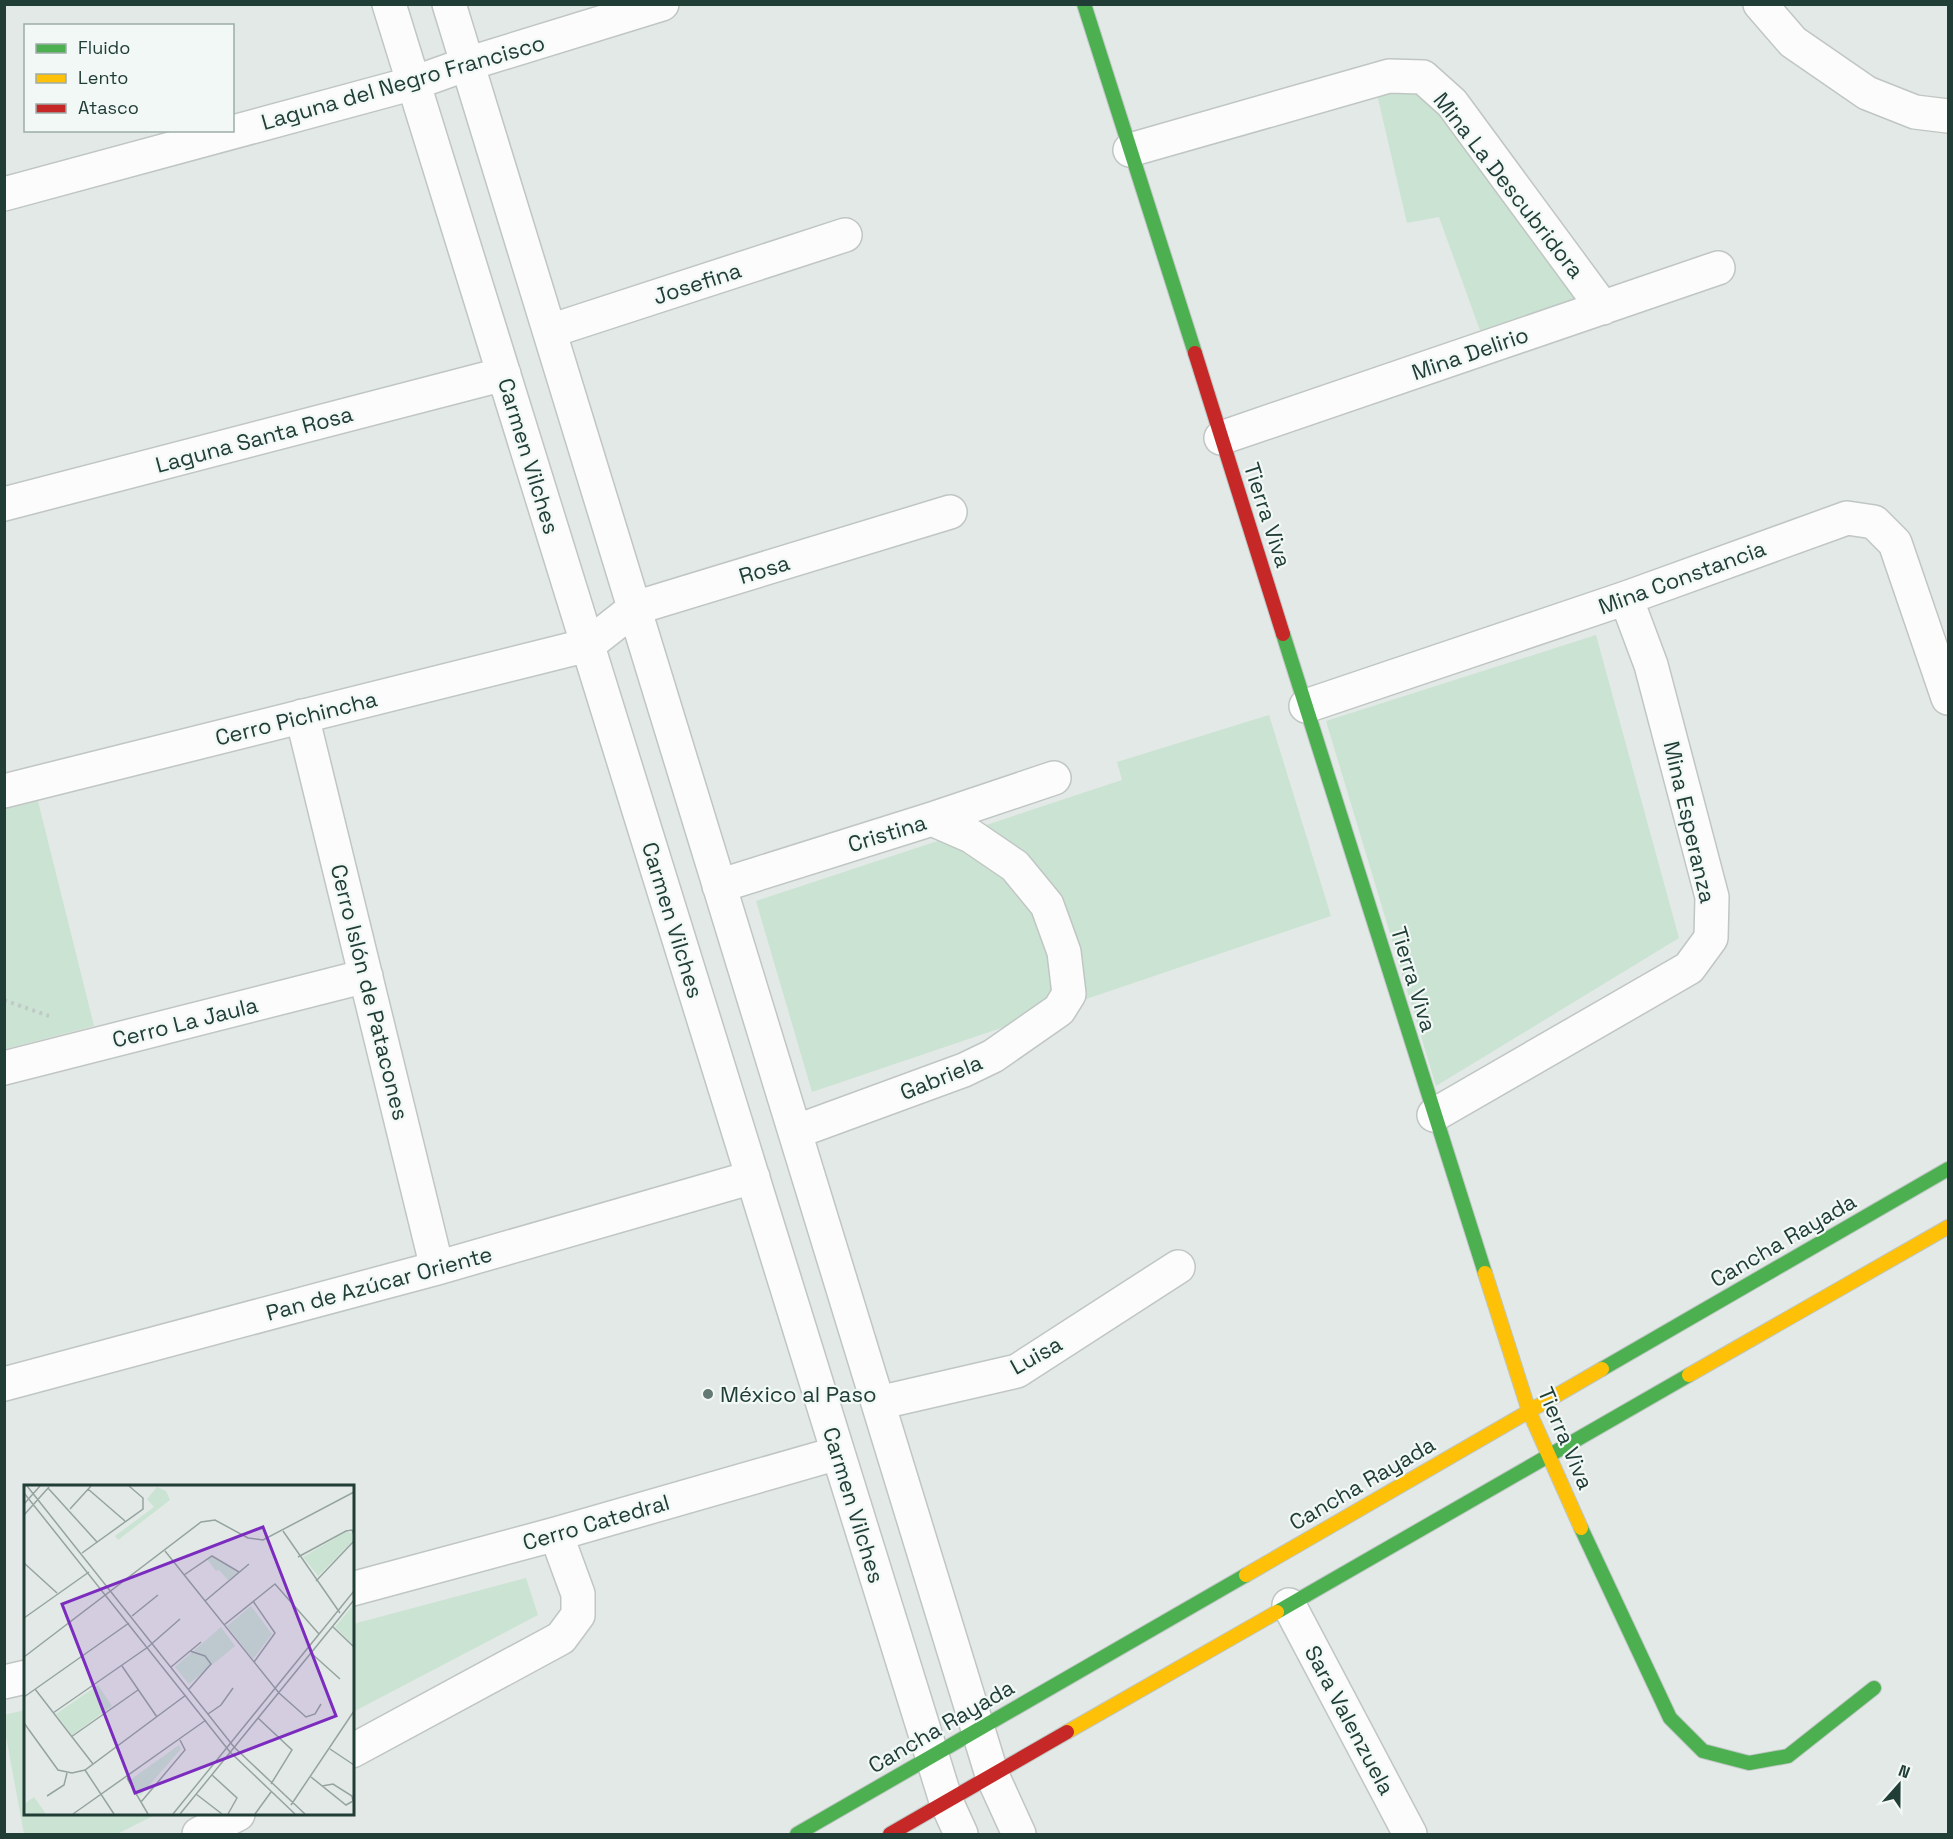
<svg xmlns="http://www.w3.org/2000/svg" width="1953" height="1839" viewBox="0 0 1953 1839" font-family="'Space Grotesk',sans-serif">
  <style>
    .green { fill: #cbe3d3 }
    .lines { fill: none; stroke-linecap: round; stroke-linejoin: round }
    .street-casing { stroke: #c0c6c3; stroke-width: 36 }
    .fast-casing { stroke: #bec7c4; stroke-width: 16 }
    .slow-casing { stroke: #bec7c4; stroke-width: 16 }
    .jam-casing { stroke: #bec7c4; stroke-width: 16 }
    .path { stroke: #c0c9c6; stroke-width: 4; stroke-dasharray: 3 4.5; stroke-linecap: butt }
    .street { stroke: #fbfcfb; stroke-width: 33 }
    .fast { stroke: #4caf50; stroke-width: 14 }
    .slow { stroke: #ffc107; stroke-width: 14 }
    .jam { stroke: #c62828; stroke-width: 14 }
    .poi-dot { fill: #647974; stroke: #f1f8f5; stroke-width: 2 }
    .labels { text-anchor: middle; stroke-width: 4.5; stroke-linejoin: round; paint-order: stroke }
    .street-label { font-size: 22px; fill: #203d36; stroke: #f1f8f5 }
    .poi-label { font-size: 22px; fill: #203d36; stroke: #f1f8f5; text-anchor: start }
    .inset-road { fill: none; stroke: #95a4a0; stroke-width: 1.5 }
    .view { fill: #7b2cbf; fill-opacity: 0.15; stroke: #7b2cbf; stroke-width: 3 }
    .inset-edge { fill: none; stroke: #203d36; stroke-width: 3 }
  </style>
  <rect width="100%" height="100%" fill="#e3e9e6"/>
  <!-- green -->
  <path class="green" d="M1420,88L1593,311L1482,336L1439,217L1407,223L1376,90Z
    M1596,635L1679,938L1436,1086L1326,721Z
    M1269,715L1331,916L812,1092L756,901L1122,780L1117,762Z
    M38,801L94,1026L5,1049V809Z
    M526,1578L538,1615L353,1712V1624Z
    M25,1710L26,1814H157L117,1834H24L5,1731L4,1715Z"/>
  <g class="lines">
    <defs>
      <path id="street" d="M389,4L946,1801L961,1834
        M449,4L992,1775L1019,1834
        M1760,4L1793,42L1867,93L1915,112L1948,116
        M1130,150L1389,76L1423,77L1452,103L1603,308
        M4,194L414,83L467,64L662,4
        M550,331L845,235
        M1221,438L1718,268
        M4,504L504,374
        M1306,706L1626,598L1847,518L1874,522L1895,543L1948,698
        M302,716L437,1268
        M4,791L588,645L635,608L950,512
        M719,886L932,819L1054,778
        M4,1068L366,976
        M1434,1115L1689,968L1711,938L1712,897L1651,665L1626,598
        M795,1132L964,1070L993,1056L1059,1010L1069,994L1064,952L1047,905L1015,866L971,836L932,819
        M4,1384L437,1268L753,1177
        M878,1403L1017,1371L1178,1267
        M352,1589L556,1534L838,1453
        M1289,1605L1410,1834
        M4,1682L26,1677
        M352,1751L561,1638L578,1615V1594L556,1534
        M199,1834L238,1814"/>
      <path id="fast" d="M1084,4L1195,353
        M1283,634L1485,1273
        M1602,1369L1948,1169
        M1581,1528L1670,1718L1703,1751L1749,1763L1788,1756L1874,1688
        M1277,1612L1689,1375
        M797,1834L1246,1575"/>
      <path id="slow" d="M1485,1273L1529,1411L1581,1528
        M1689,1375L1948,1227
        M1246,1575L1602,1369
        M1067,1732L1277,1612"/>
      <path id="jam" d="M1195,353L1283,634
        M890,1834L1067,1732"/>
    </defs>
    <!-- street casing -->
    <use href="#street" class="street-casing"/>
    <!-- fast casing -->
    <use href="#fast" class="fast-casing"/>
    <!-- slow casing -->
    <use href="#slow" class="slow-casing"/>
    <!-- jam casing -->
    <use href="#jam" class="jam-casing"/>
    <!-- path -->
    <path class="path" d="M4,1000L49,1016"/>
    <!-- street -->
    <use href="#street" class="street"/>
    <!-- fast -->
    <use href="#fast" class="fast"/>
    <!-- slow -->
    <use href="#slow" class="slow"/>
    <!-- jam -->
    <use href="#jam" class="jam"/>
  </g>
  <!-- markers -->
  <circle class="poi-dot" cx="708" cy="1394" r="6"/>
  <g class="labels">
    <!-- street labels -->
    <g class="street-label">
      <text transform="translate(403 82) rotate(-16)" y="8">Laguna del Negro Francisco</text>
      <text transform="translate(1509 185) rotate(52)" y="8">Mina La Descubridora</text>
      <text transform="translate(697 283) rotate(-18)" y="8">Josefina</text>
      <text transform="translate(1470 353) rotate(-19)" y="8">Mina Delirio</text>
      <text transform="translate(254 439) rotate(-15)" y="8">Laguna Santa Rosa</text>
      <text transform="translate(529 456) rotate(73)" y="8">Carmen Vilches</text>
      <text transform="translate(1268 515) rotate(72)" y="8">Tierra Viva</text>
      <text transform="translate(764 569) rotate(-17)" y="8">Rosa</text>
      <text transform="translate(1682 577) rotate(-20)" y="8">Mina Constancia</text>
      <text transform="translate(296 718) rotate(-14)" y="8">Cerro Pichincha</text>
      <text transform="translate(1690 822) rotate(77)" y="8">Mina Esperanza</text>
      <text transform="translate(887 833) rotate(-17)" y="8">Cristina</text>
      <text transform="translate(673 920) rotate(73)" y="8">Carmen Vilches</text>
      <text transform="translate(1414 979) rotate(73)" y="8">Tierra Viva</text>
      <text transform="translate(370 992) rotate(76)" y="8">Cerro Islón de Patacones</text>
      <text transform="translate(185 1022) rotate(-14)" y="8">Cerro La Jaula</text>
      <text transform="translate(941 1077) rotate(-22)" y="8">Gabriela</text>
      <text transform="translate(1783 1240) rotate(-30)" y="8">Cancha Rayada</text>
      <text transform="translate(379 1283) rotate(-15)" y="8">Pan de Azúcar Oriente</text>
      <text transform="translate(1036 1355) rotate(-29)" y="8">Luisa</text>
      <text transform="translate(1566 1438) rotate(67)" y="8">Tierra Viva</text>
      <text transform="translate(1362 1483) rotate(-30)" y="8">Cancha Rayada</text>
      <text transform="translate(854 1505) rotate(73)" y="8">Carmen Vilches</text>
      <text transform="translate(596 1522) rotate(-16)" y="8">Cerro Catedral</text>
      <text transform="translate(1350 1720) rotate(62)" y="8">Sara Valenzuela</text>
      <text transform="translate(941 1726) rotate(-30)" y="8">Cancha Rayada</text>
    </g>
    <!-- poi labels -->
    <g class="poi-label">
      <text x="720" y="1402">México al Paso</text>
    </g>
  </g>
  <!-- overview -->
  <g transform="translate(24 1485)">
    <rect width="330" height="330" fill="#e3e9e6"/>
    <path d="M133,2L142,6L146,15L94,55L91,51L130,22L123,14ZM322,47L329,48L330,55L294,91L279,72ZM188,72L214,88L204,95L195,85L192,86L183,74ZM330,119V161L311,142ZM227,121L248,149L229,174L203,141ZM197,142L211,161L165,199L151,182ZM74,200L88,221L48,250L32,229ZM155,260L157,264L116,311L106,295ZM10,312L22,329H3L0,319Z" fill="#cbe3d3"/>
    <path class="inset-road" d="M3,1L210,262L281,329M24,3L73,57M64,4L101,36M0,8L206,267L271,329M0,19L16,1M46,24L67,1M0,30L25,2M259,46L316,128M141,66L255,208L282,232L291,229L297,219M58,68L119,24V13L105,1M274,72L322,46L328,45L330,50M0,78L33,108M160,90L188,71L215,87M292,96L330,56M181,116L225,79M229,116L251,148L230,177M108,131L134,110M0,133L65,87M200,140L251,99L295,149M309,142L330,162M287,168L316,194M0,172L177,37L191,35L224,53L239,55L330,7M98,181L133,232M147,182L177,157M11,204L69,279M165,204L187,179L181,171L166,166M0,212L105,138M29,228L124,162L156,134M184,229L197,220L209,203M234,233L268,265L247,299M0,238L34,285L48,288L61,285L162,210M47,252L114,205M306,264L330,280M61,285L90,329M188,290L213,313L204,329M287,292L322,320L329,316L328,311L309,299L298,301M103,293L124,329M172,309L198,329M23,311L40,300L43,288M117,317L161,265L156,255M267,320L330,226M49,329L182,235M149,329L330,106M156,329L330,115M231,329L247,307"/>
    <path class="view" d="M239,42L312,231L111,308L38,119Z"/>
    <rect width="330" height="330" class="inset-edge"/>
  </g>
  <!-- border -->
  <rect width="1953" height="1839" fill="none" stroke="#203d36" stroke-width="12"/>
  <!-- legend -->
  <rect x="24" y="24" width="210" height="108" fill="#f1f8f5" stroke="#9dada9" stroke-width="1.5"/>
  <rect x="36" y="44" width="30" height="9" fill="#4caf50" stroke="#9dada9" stroke-width="1.5"/>
  <text x="78" y="54" font-size="18" fill="#203d36">Fluido</text>
  <rect x="36" y="74" width="30" height="9" fill="#ffc107" stroke="#9dada9" stroke-width="1.5"/>
  <text x="78" y="84" font-size="18" fill="#203d36">Lento</text>
  <rect x="36" y="104" width="30" height="9" fill="#c62828" stroke="#9dada9" stroke-width="1.5"/>
  <text x="78" y="114" font-size="18" fill="#203d36">Atasco</text>
  <!-- north arrow -->
  <g transform="translate(1899 1785) rotate(21)" stroke="#f1f8f5" stroke-width="4.5" paint-order="stroke">
  <path d="M0-4.5L10 22L0 15L-10 22Z" fill="#203d36"/>
  <text y="-9" font-size="16" font-weight="bold" text-anchor="middle" fill="#203d36">N</text>
  </g>
</svg>
